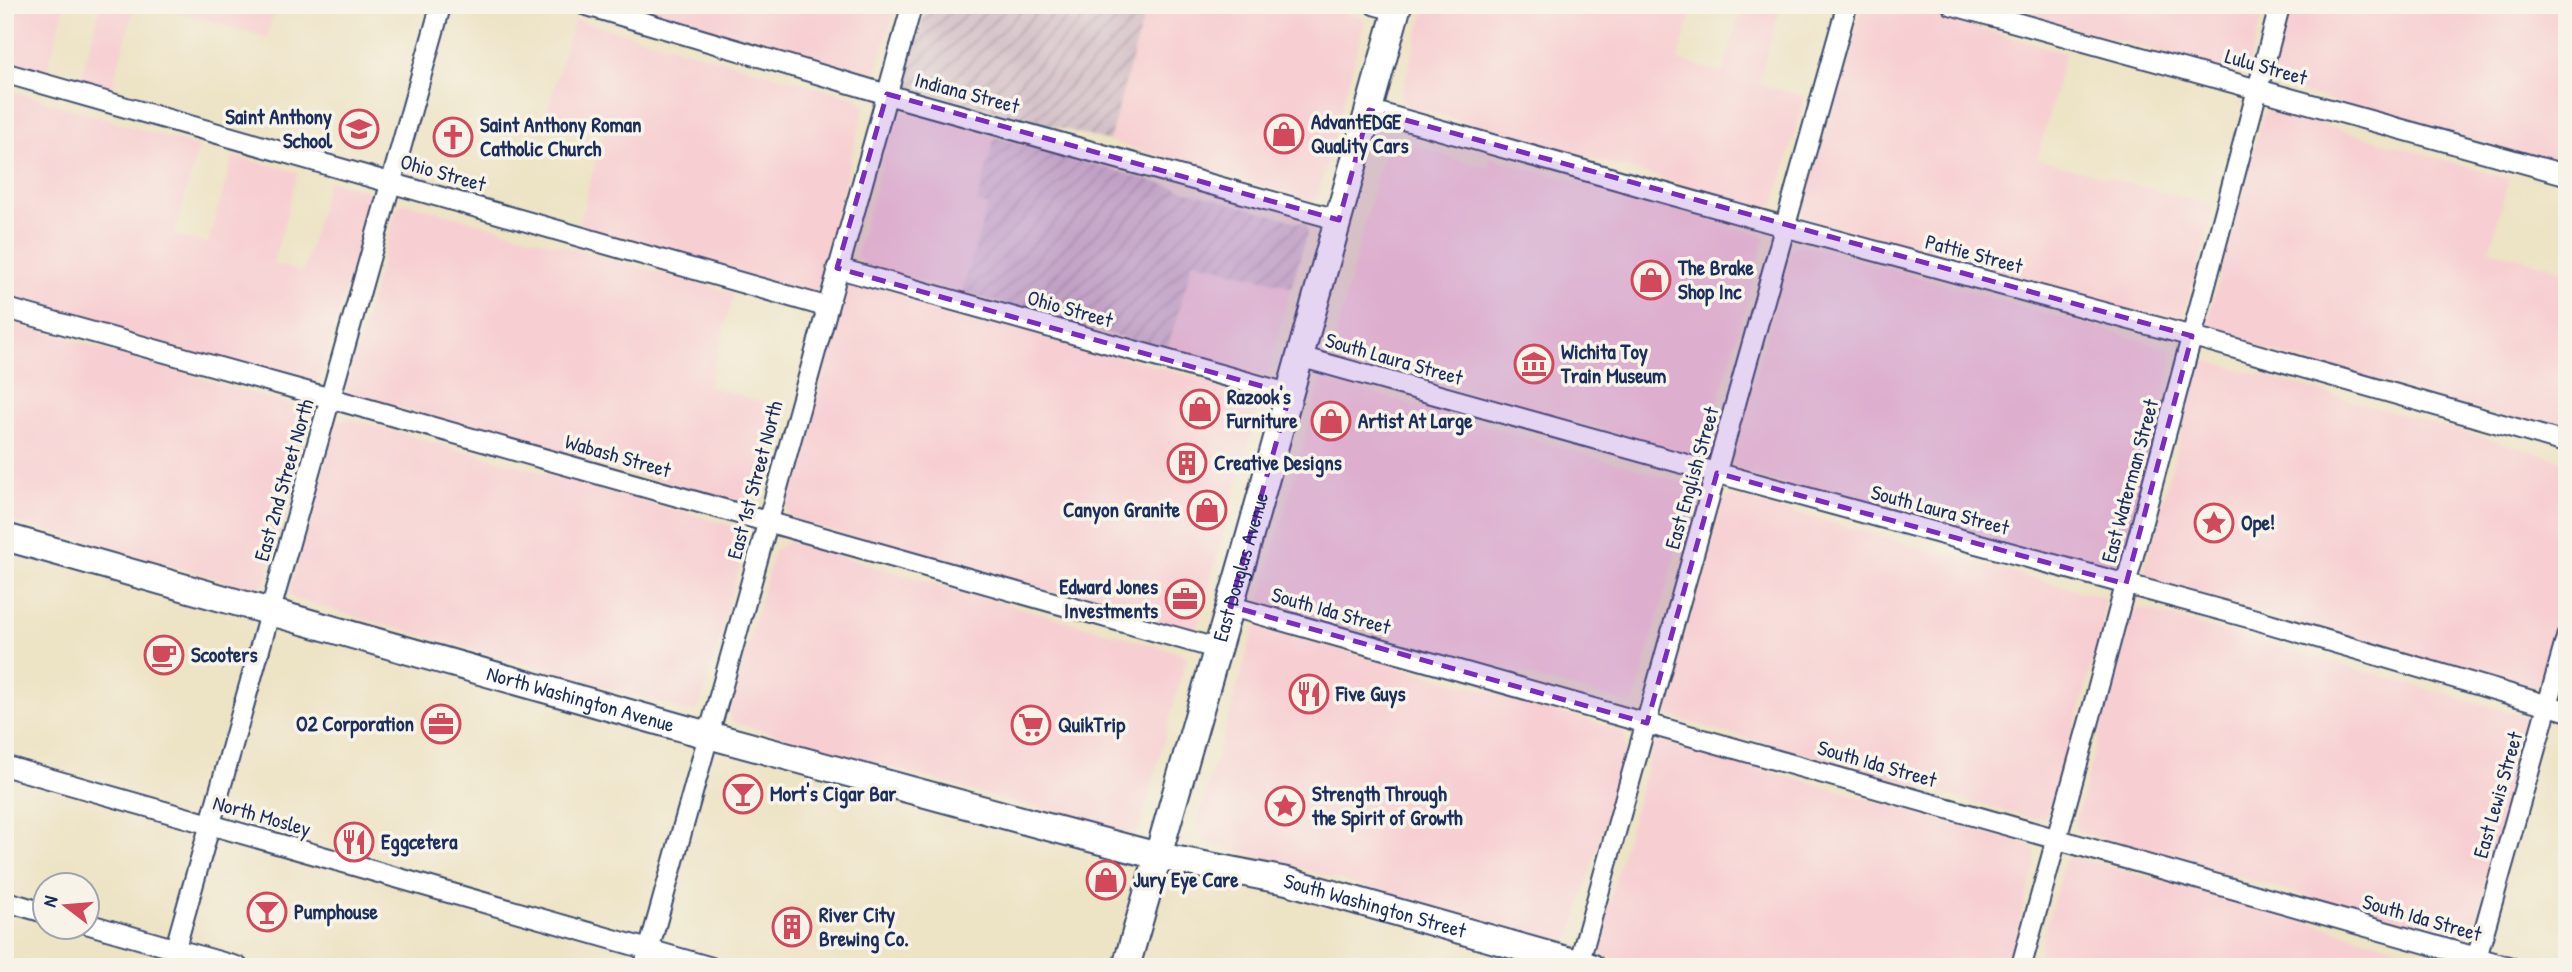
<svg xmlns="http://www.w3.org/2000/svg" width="2572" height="972" viewBox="0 0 2572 972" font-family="'Patrick Hand',sans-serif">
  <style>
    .built { fill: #f7cfd2 }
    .industrial { fill: url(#industrial-furrows) }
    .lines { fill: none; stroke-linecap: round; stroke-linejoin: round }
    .minor-casing { stroke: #3a4a6d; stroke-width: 23 }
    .major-casing { stroke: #3a4a6d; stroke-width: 30 }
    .minor { stroke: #fff; stroke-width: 19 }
    .major { stroke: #fff; stroke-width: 26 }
    .marked { fill: #7b2cbf; fill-opacity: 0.2; stroke: #7b2cbf; stroke-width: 5; stroke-dasharray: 14 9; stroke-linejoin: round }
    .labels { text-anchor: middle; stroke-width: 7; stroke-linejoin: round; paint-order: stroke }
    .street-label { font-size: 21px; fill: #1b2f5e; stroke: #f7f3e8 }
    .poi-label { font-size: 21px; font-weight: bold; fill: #1b2f5e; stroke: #f7f3e8; text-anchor: start }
  </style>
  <defs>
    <pattern id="industrial-furrows" width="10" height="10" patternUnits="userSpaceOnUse" patternTransform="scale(1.75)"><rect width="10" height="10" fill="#d2bdc6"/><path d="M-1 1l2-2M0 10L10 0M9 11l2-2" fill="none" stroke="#aa9aa4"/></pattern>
  </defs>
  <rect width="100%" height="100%" fill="#f7f3e8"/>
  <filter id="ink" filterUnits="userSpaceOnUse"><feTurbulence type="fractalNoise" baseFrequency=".0143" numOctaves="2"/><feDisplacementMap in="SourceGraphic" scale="14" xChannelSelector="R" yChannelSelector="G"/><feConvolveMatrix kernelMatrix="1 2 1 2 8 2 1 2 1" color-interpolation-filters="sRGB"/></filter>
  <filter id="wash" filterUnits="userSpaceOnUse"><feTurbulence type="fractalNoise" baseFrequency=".00686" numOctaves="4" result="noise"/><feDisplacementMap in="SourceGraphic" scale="28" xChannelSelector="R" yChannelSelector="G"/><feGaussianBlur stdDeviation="1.57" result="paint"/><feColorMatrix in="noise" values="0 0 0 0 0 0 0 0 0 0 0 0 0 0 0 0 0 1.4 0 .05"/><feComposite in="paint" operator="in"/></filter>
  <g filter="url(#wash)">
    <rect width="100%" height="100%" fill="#ede3c5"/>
    <!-- built -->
    <path class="built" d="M5,5H65L45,78L5,67Z
      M101,5H135L110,96L78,87Z
      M153,5H276L267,37Z
      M614,5H896L876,72L872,76H865Z
      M1147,5H1319L1362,17L1365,21L1318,196L1314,201L1109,141Z
      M1426,5H1694L1678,60L1723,73L1742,5H1781L1759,84L1805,97L1775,203L1770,208H1764L1405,105L1401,95Z
      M1862,5H1897L2065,53L2037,159L2212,205L2211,221L2181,323L2173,324L1806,220L1802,216L1803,209Z
      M1989,5H2265L2248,67L2243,73H2236Z
      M2290,5H2567V166L2276,86L2272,81V74Z
      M574,19L858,98L865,105L816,291L810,294L578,228L604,130L547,113Z
      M5,89L199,147L174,235L208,244L233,156L298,172L273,264L303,272L328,181L366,190L371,194L372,199L318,384L311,386L5,300Z
      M2267,110H2274L2509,179L2490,250L2567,271V435L2211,335L2208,319L2263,115Z
      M904,111L995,137L977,202L987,205L962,292L864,265L858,258L857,253L896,116Z
      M1394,140L1487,168L1491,158L1759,234L1765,238L1703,455L1695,456L1340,354L1334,350L1333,344L1385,148Z
      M406,203L734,293L708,387L783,407L756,501L751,507L348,394L346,387L396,210L401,204Z
      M1802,244L2169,348L2172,354L2169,378L2126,539L2108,571L1739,471L1734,465L1732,459L1791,250L1795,246Z
      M1193,261L1291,287L1269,370L1264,375H1259L1168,351Z
      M859,282L1254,394L1259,407L1198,625L1193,630H1187L793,520L787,514L786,506L848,289L851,284Z
      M5,320L308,410L309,423L266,580L261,586L248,587L5,519Z
      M2204,361H2211L2567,461V597L2546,670L2537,687L2532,690L2527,689L2150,582L2144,577V569L2199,367Z
      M1324,379L1692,485L1693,491L1635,700L1630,704L1623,702L1265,603L1262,600V594L1320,382Z
      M350,419L740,528L746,532L747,540L699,708L694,711L685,710L294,599L290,595V588L336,425L341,420Z
      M1734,496L2105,598L2102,628L2056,794L2048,806L2046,817L2034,819L1671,717L1666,712L1665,703L1723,501L1727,497Z
      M787,542L1181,653L1187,657L1139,830L1135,833H1129L990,796L732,722L729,716L730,710L774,551Z
      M2136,609H2143L2523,716L2527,719L2525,745L2472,933L2467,938L2459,939L2080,832L2075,828V822L2132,615Z
      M1255,627H1261L1619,729L1624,734L1626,747L1572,935L1567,941L1560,942L1206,842L1200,837L1197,829L1198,820Z
      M1664,742L2028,844L2035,849V864L2007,967H1643L1602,955L1599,937L1652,749L1657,743Z
      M2068,857H2076L2452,963L2459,967H2035L2064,862Z"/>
    <!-- industrial -->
    <path class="industrial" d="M927,5H1147L1109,141L911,90L906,86L905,80Z
      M995,137L1302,223L1307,226V234L1291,287L1193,261L1167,351L962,292L987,206L977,202Z"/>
  </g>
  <g filter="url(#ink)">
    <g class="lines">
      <defs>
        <path id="minor" d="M585,5L906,100L1339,220
          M1375,5L1397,11
          M1952,5L2567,175
          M5,73L827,307
          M1369,110L1786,227L2213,342L2567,443
          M837,268L1290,394
          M5,308C410,419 813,536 1218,649
          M1301,357L1717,473L2254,619L2567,711
          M1230,606L2510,967
          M5,766L710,967
          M5,901L46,913
          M88,924L238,967
          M1579,963L1847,5
          M170,967L441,5
          M644,967L912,5
          M2021,967L2092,711L2280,5
          M2474,967L2567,636"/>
        <g id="major">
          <path id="s1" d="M5,537L686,729L1029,822L1158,856L1287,881L1591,967"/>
          <path id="s2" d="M1126,967L1245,553L1398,5"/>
        </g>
      </defs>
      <!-- minor casing -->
      <use href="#minor" class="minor-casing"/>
      <!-- major casing -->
      <use href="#major" class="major-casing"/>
      <!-- minor -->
      <use href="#minor" class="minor"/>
      <!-- major -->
      <use href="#major" class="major"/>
    </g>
  </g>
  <!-- marked area -->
  <path class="marked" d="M887,94L1339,220L1369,110L2192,336L2126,584L1717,473L1647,723L1230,606L1290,394L837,268Z"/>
  <!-- icons -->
  <defs>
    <symbol id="school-ring" viewBox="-11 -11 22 22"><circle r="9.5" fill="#f7f3e8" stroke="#d1495b" stroke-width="1.5"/><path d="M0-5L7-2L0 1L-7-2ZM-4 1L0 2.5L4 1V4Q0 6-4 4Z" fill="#d1495b"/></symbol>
    <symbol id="shop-ring" viewBox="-11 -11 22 22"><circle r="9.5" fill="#f7f3e8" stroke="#d1495b" stroke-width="1.5"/><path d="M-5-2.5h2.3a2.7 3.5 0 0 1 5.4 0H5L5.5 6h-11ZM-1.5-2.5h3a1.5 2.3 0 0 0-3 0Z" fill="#d1495b"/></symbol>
    <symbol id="church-ring" viewBox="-11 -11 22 22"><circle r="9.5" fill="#f7f3e8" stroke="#d1495b" stroke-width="1.5"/><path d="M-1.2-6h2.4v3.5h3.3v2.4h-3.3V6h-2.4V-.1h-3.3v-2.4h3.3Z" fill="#d1495b"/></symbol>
    <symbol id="museum-ring" viewBox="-11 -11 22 22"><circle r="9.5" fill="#f7f3e8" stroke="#d1495b" stroke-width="1.5"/><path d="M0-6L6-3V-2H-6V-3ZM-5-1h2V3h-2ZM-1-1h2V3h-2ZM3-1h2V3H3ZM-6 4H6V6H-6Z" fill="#d1495b"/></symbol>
    <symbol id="building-ring" viewBox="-11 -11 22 22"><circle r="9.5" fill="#f7f3e8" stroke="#d1495b" stroke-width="1.5"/><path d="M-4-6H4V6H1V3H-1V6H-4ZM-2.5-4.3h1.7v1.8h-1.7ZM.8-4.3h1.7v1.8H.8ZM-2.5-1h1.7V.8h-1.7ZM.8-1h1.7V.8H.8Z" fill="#d1495b"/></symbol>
    <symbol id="sight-ring" viewBox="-11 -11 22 22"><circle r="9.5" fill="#f7f3e8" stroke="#d1495b" stroke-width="1.5"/><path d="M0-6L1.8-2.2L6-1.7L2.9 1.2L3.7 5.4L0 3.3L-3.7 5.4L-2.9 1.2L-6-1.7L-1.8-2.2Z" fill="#d1495b"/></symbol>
    <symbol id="office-ring" viewBox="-11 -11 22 22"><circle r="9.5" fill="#f7f3e8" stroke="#d1495b" stroke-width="1.5"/><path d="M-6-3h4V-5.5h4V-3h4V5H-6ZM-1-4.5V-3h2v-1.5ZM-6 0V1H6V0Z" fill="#d1495b"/></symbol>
    <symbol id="cafe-ring" viewBox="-11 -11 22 22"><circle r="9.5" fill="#f7f3e8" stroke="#d1495b" stroke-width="1.5"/><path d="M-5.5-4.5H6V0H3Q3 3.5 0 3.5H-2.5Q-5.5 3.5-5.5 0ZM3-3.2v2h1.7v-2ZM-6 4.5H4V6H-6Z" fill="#d1495b"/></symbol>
    <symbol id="restaurant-ring" viewBox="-11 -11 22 22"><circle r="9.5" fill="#f7f3e8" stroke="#d1495b" stroke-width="1.5"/><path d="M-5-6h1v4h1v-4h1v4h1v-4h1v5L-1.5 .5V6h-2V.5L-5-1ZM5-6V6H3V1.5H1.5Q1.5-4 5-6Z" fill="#d1495b"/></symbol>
    <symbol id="supermarket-ring" viewBox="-11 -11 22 22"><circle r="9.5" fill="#f7f3e8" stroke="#d1495b" stroke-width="1.5"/><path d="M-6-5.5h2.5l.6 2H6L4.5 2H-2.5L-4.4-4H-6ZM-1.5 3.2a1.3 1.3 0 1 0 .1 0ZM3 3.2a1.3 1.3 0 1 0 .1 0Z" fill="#d1495b"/></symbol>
    <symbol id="bar-ring" viewBox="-11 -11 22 22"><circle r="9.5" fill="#f7f3e8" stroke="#d1495b" stroke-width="1.5"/><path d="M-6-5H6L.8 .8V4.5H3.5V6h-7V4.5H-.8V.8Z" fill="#d1495b"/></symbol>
  </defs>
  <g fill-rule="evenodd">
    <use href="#school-ring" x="337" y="107" width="44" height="44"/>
    <use href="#shop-ring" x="1262" y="112" width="44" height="44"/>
    <use href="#church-ring" x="431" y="115" width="44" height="44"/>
    <use href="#shop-ring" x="1629" y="258" width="44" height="44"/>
    <use href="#museum-ring" x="1512" y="342" width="44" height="44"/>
    <use href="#shop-ring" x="1178" y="387" width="44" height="44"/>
    <use href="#shop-ring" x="1309" y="399" width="44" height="44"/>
    <use href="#building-ring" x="1165" y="441" width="44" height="44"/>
    <use href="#shop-ring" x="1185" y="488" width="44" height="44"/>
    <use href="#sight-ring" x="2192" y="501" width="44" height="44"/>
    <use href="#office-ring" x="1163" y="577" width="44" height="44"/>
    <use href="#cafe-ring" x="142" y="633" width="44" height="44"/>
    <use href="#restaurant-ring" x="1287" y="672" width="44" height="44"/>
    <use href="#office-ring" x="419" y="702" width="44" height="44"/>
    <use href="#supermarket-ring" x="1009" y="703" width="44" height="44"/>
    <use href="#bar-ring" x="721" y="772" width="44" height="44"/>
    <use href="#sight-ring" x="1263" y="784" width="44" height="44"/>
    <use href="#restaurant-ring" x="332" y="820" width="44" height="44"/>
    <use href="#shop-ring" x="1084" y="858" width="44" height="44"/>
    <use href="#bar-ring" x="245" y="890" width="44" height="44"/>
    <use href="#building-ring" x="770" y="905" width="44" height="44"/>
  </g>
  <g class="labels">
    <!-- street labels -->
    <g class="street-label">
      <text transform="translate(2266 67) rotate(16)" y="7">Lulu Street</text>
      <text transform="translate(967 93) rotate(15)" y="7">Indiana Street</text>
      <text transform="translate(443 173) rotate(16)" y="7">Ohio Street</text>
      <text transform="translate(1974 254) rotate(15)" y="7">Pattie Street</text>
      <text transform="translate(1070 309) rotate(16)" y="7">Ohio Street</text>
      <text transform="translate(1394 359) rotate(16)" y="7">South Laura Street</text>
      <text transform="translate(618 456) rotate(16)" y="7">Wabash Street</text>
      <text transform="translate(1692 478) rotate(-74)" y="7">East English Street</text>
      <text transform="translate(284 480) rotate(-74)" y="7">East 2nd Street North</text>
      <text transform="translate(755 480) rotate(-75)" y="7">East 1st Street North</text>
      <text transform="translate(2130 481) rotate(-75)" y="7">East Waterman Street</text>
      <text transform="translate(1940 510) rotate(15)" y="7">South Laura Street</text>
      <text dy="7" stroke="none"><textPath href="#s2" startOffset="416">East Douglas Avenue</textPath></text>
      <text transform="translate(1331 611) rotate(16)" y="7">South Ida Street</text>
      <text dy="7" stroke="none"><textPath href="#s1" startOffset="598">North Washington Avenue</textPath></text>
      <text transform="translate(1877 764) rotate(16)" y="7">South Ida Street</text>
      <text transform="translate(2498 795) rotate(-74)" y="7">East Lewis Street</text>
      <text transform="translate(262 816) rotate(16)" y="7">North Mosley</text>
      <text dy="7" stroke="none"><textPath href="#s1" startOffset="1419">South Washington Street</textPath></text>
      <text transform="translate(2422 918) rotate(16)" y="7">South Ida Street</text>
    </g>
    <!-- poi labels -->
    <g class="poi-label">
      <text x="332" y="124" text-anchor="end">Saint Anthony<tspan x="332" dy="24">School</tspan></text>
      <text x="1311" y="129">AdvantEDGE<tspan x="1311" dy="24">Quality Cars</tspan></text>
      <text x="480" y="132">Saint Anthony Roman<tspan x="480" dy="24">Catholic Church</tspan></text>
      <text x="1678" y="275">The Brake<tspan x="1678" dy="24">Shop Inc</tspan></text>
      <text x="1561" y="359">Wichita Toy<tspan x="1561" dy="24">Train Museum</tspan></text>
      <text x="1227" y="404">Razook's<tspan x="1227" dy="24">Furniture</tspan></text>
      <text x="1358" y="428">Artist At Large</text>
      <text x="1214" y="470">Creative Designs</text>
      <text x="1180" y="517" text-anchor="end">Canyon Granite</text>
      <text x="2241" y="530">Ope!</text>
      <text x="1158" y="594" text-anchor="end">Edward Jones<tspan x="1158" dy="24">Investments</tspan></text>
      <text x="191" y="662">Scooters</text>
      <text x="1336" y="701">Five Guys</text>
      <text x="414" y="731" text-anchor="end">O2 Corporation</text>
      <text x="1058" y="732">QuikTrip</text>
      <text x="770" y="801">Mort's Cigar Bar</text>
      <text x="1312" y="801">Strength Through<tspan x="1312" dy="24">the Spirit of Growth</tspan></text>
      <text x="381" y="849">Eggcetera</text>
      <text x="1133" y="887">Jury Eye Care</text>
      <text x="294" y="919">Pumphouse</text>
      <text x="819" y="922">River City<tspan x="819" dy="24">Brewing Co.</tspan></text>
    </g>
  </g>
  <!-- margin -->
  <rect width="2572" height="972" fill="none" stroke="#f7f3e8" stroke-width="28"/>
  <!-- north arrow -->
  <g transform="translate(66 906) rotate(286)"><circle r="33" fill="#f7f3e8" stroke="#9fa5b1" stroke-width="2"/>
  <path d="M0-5L12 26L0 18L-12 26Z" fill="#d1495b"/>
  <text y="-10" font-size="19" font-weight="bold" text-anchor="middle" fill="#1b2f5e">N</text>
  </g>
</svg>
